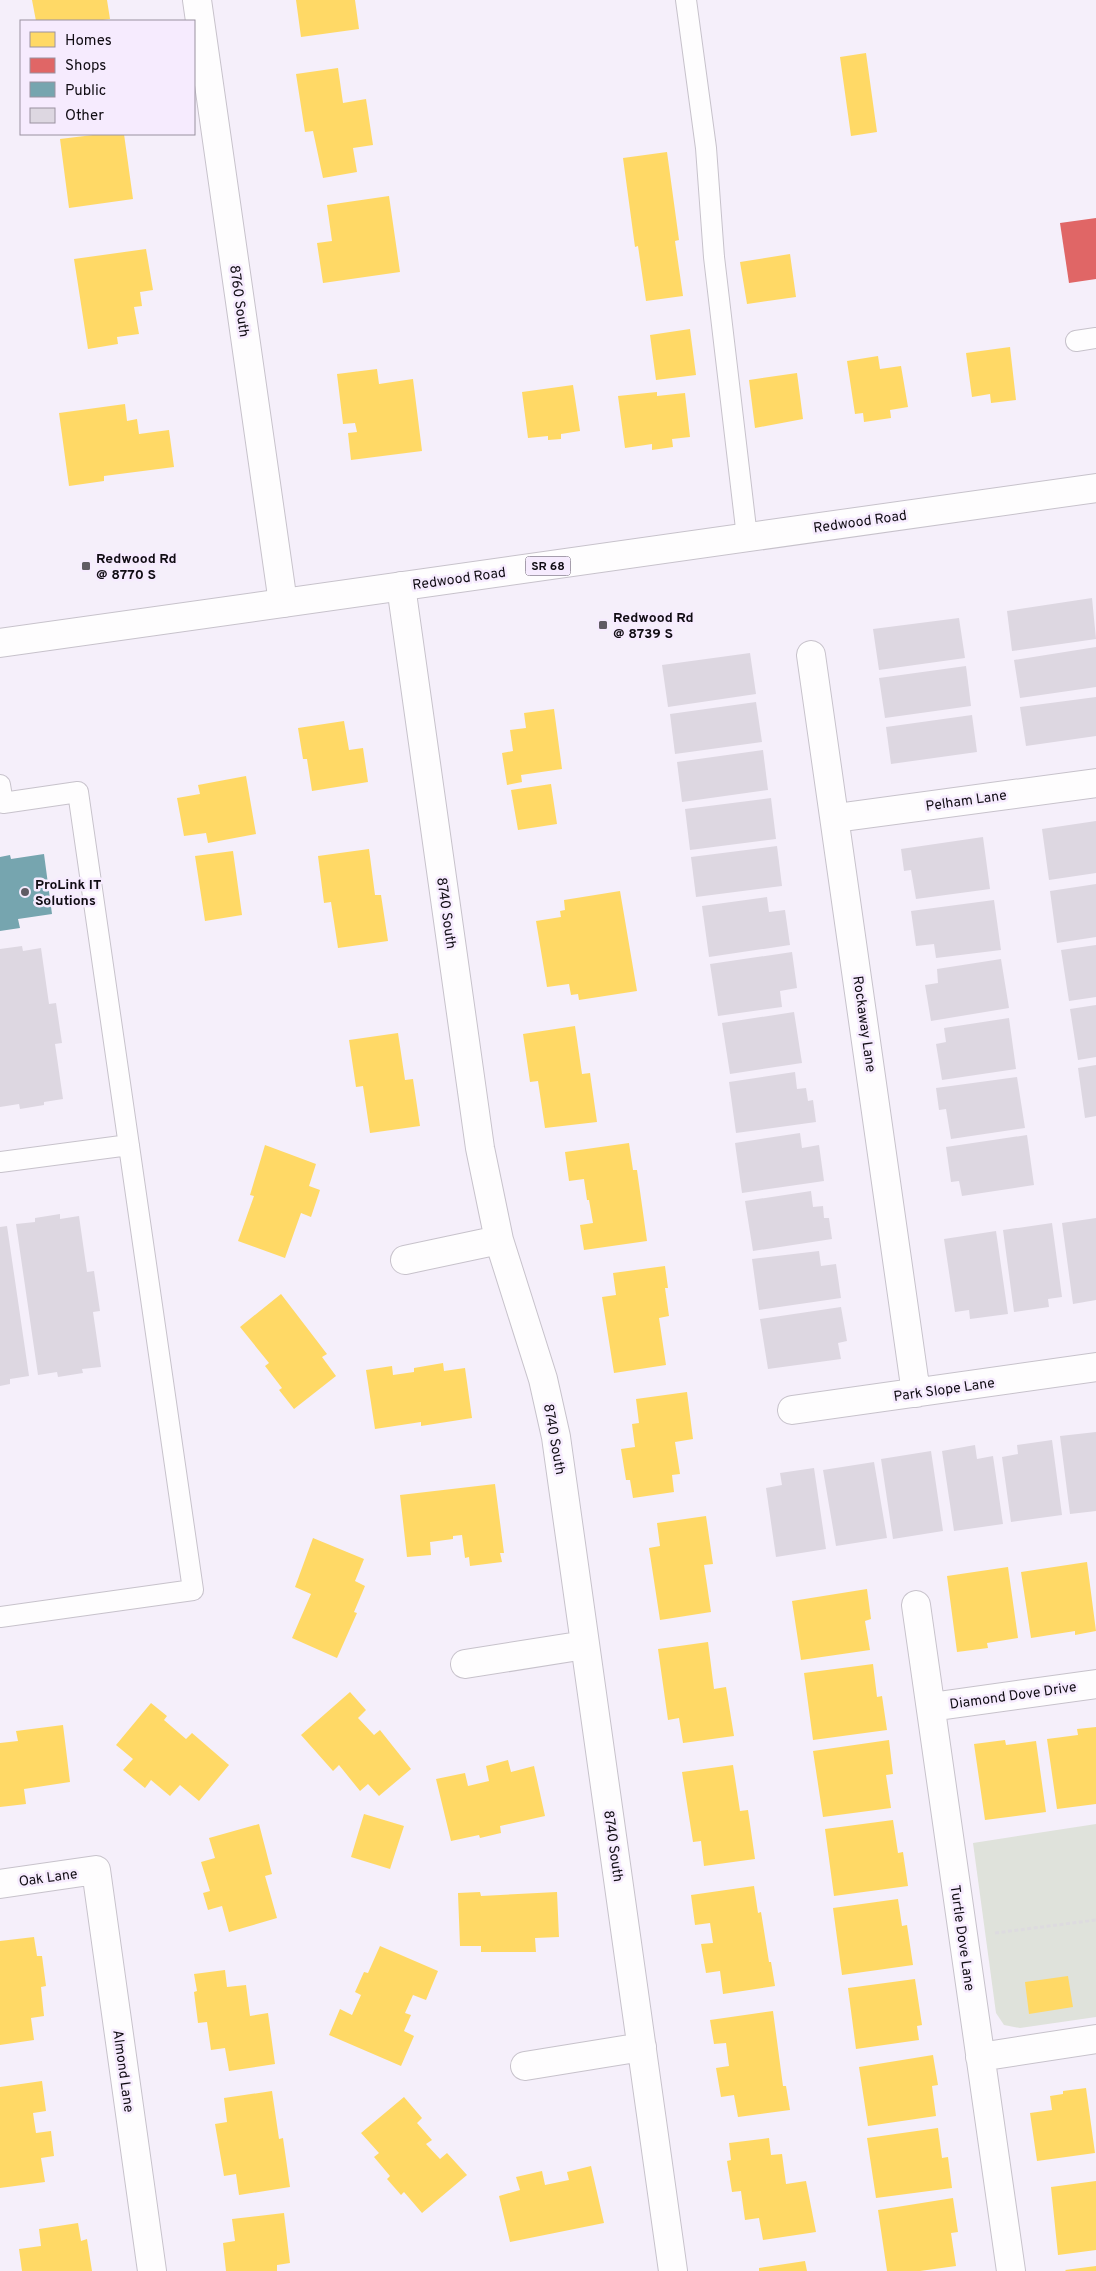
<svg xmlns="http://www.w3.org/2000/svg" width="1096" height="2271" viewBox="0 0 1096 2271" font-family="Overpass,sans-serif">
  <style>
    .green { fill: #dfe2db }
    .homes { fill: #ffd966 }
    .shops { fill: #e06666 }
    .public { fill: #76a5af }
    .building { fill: #ddd7e1 }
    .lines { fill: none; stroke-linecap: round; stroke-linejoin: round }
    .service-casing { stroke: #c7c2cb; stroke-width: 22 }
    .minor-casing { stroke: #c7c2cb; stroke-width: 30 }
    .primary-casing { stroke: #c7c2cb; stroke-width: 30 }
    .path { stroke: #dddbdf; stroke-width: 3; stroke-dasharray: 4 2.5; stroke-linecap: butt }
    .service { stroke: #fefdfe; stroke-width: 20 }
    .minor { stroke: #fefdfe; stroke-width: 28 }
    .primary { stroke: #fefdfe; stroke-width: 28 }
    .poi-dot { fill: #605b64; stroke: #f6ebfe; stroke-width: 2 }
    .labels { text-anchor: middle; stroke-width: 5; stroke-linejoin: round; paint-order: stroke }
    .shield { fill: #f6ebfe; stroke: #554f5a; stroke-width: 1 }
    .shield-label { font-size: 12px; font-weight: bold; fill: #100c13 }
    .street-label { font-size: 14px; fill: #100c13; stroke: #f6ebfe }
    .poi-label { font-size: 14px; font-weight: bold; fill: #100c13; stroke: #f6ebfe; text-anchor: start }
  </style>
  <rect width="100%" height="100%" fill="#f5effa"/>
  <!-- green -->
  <path class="green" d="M1096,1824V2017L1020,2028L1004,2025L996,2013L973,1843Z"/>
  <!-- homes -->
  <path class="homes" d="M32,0H107L110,19L96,21H36Z
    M296,0H355L359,29L301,37Z
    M866,53L877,132L851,136L840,57Z
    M338,68L343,103L366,99L373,145L353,148L357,172L323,178L313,131L305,132L296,74Z
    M101,134H124L133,199L69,208L60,139Z
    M667,152L679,240L675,241L683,296L646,301L638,246L635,247L623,158Z
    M389,196L400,272L323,283L317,243L332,241L327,205Z
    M146,249L153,290L140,292L142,306L134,307L139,334L117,337L118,344L88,349L74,259Z
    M790,254L796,297L747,304L740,262Z
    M690,329L696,375L656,380L650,335Z
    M1010,347L1016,400L991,403L990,394L972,397L966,353Z
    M878,356L880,369L901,366L908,407L890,410L891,418L864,422L863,413L855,414L847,361Z
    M377,369L379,384L413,379L422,451L351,460L348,433L357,432L355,423L343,424L337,374Z
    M797,373L803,419L755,428L749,380Z
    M573,385L580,431L561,434V439L548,440V436L528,438L522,392Z
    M657,392V396L685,393L690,437L672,439L673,447L652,450V444L625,448L618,396Z
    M125,404L127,421L137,419L139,434L169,430L174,467L104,476V481L69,486L59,413Z
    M554,709L562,769L521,775L522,782L507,785L502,753L513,751L510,730L526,728L524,713Z
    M344,721L349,750L363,748L368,782L312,791L307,759H303L298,728Z
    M246,776L256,834L208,843L206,833L184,836L177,798L200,794L198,785Z
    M551,784L557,824L518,830L511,790Z
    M369,849L375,895H381L388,941L338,948L331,902L324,903L318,856Z
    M233,851L242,915L205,921L195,856Z
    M620,891L637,991L579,1000L578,994L571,995L569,984L547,987L536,921L561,917L560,911L565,910L564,900Z
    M575,1026L582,1074L590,1073L597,1122L545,1128L538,1081L530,1082L523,1034Z
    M398,1033L405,1080L413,1079L420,1126L370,1133L363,1086L356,1087L349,1040Z
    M629,1143L633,1170H637L647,1241L584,1250L580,1225L593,1223L589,1200H587L584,1179L569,1181L565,1152Z
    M265,1145L316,1164L309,1186L320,1190L311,1217L301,1213L285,1258L238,1241L254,1196L250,1195Z
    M665,1266L668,1288H665L669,1316L659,1318L666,1365L614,1373L602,1297L616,1295L613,1273Z
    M281,1294L327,1354L322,1357L336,1376L294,1409L279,1390L282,1388L265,1366L269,1363L240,1327Z
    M443,1363L444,1371L465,1368L472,1418L421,1426V1422L375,1429L366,1370L392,1366L393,1375L414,1372V1368Z
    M687,1392L693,1439L675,1442L680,1474L672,1475L674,1492L633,1498L630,1480H626L621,1449L635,1447L632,1424L639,1423L636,1399Z
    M495,1484L504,1553H500L502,1562L470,1566L469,1557L465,1558L462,1535L453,1536V1539L430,1542L431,1555L407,1557L400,1495Z
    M706,1516L713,1564L704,1565L711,1612L660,1620L649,1548L660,1546L657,1523Z
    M313,1538L364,1559L355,1581L365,1586L354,1612L357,1613L337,1658L292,1638L311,1594L295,1587Z
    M1087,1562L1096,1631L1075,1635V1631L1031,1638L1021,1572Z
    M1008,1567L1018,1638L987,1643L988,1648L957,1652L947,1576Z
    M867,1589L871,1619L865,1621L870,1650L801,1660L792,1601Z
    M708,1642L714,1689L726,1687L734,1736L683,1743L679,1718L668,1720L658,1649Z
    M873,1664L877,1697L882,1696L887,1730L813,1740L804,1673Z
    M350,1692L366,1710L358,1718L374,1735L380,1730L411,1769L379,1796L368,1784L360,1791L339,1765L333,1771L301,1735Z
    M151,1703L167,1716L164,1720L186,1739L192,1733L229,1765L199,1801L180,1785L170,1796L151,1780L145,1788L123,1770L133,1759L116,1745Z
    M63,1725L70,1782L24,1789L26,1804L0,1807V1743L18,1741L16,1731Z
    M1096,1727V1804L1057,1809L1047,1739L1078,1735L1077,1729Z
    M889,1740L893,1774L886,1775L891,1808L823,1817L813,1751Z
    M1005,1740L1006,1745L1036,1741L1046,1812L985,1820L974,1744Z
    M508,1760L511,1772L534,1766L545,1816L500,1826L501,1833L480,1838L479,1835L451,1841L436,1779L465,1773L468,1786L489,1781L486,1766Z
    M733,1765L740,1811L748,1810L755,1859L704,1866L701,1841L693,1842L682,1772Z
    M364,1814L404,1826L390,1869L351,1857Z
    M893,1820L898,1853L903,1852L908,1886L834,1896L825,1829Z
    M259,1824L272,1874L265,1876L277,1918L229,1932L222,1906L208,1910L203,1893L210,1891L201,1862L215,1858L209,1838Z
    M754,1886L758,1913L761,1912L769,1962H771L775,1986L723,1994L720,1971L706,1973L701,1944L713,1943L710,1923L695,1925L691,1895Z
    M480,1892L481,1896L557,1892L559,1937L535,1938L536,1952H481V1946H460L458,1893Z
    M898,1899L902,1926L907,1925L913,1965L842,1975L833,1908Z
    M34,1937L37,1956H42L46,1986L41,1987L44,2016L31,2018L34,2040L0,2045V1941Z
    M380,1946L438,1971L426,2000L413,1995L405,2013L411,2015L404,2031L414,2036L401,2066L329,2035L340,2009L352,2015L361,1995L355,1992L364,1972L368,1973Z
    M225,1970L227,1987L246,1985L250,2016L268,2013L275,2064L229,2071L225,2048L211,2050L207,2022L198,2023L194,1992L197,1991L194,1974Z
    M1068,1976L1073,2007L1029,2014L1025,1982Z
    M915,1979L922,2025L917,2026L919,2040L856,2049L848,1988Z
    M773,2011L783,2086H786L790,2110L738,2117L734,2095L721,2097L716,2068L729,2066L726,2043L714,2044L710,2020Z
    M933,2055L938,2085L932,2086L936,2116L868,2126L859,2067Z
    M42,2081L46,2111L33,2113L36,2133L51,2131L54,2156L41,2158L45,2182L0,2188V2087Z
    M1086,2088L1095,2153L1037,2161L1030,2113L1052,2110L1050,2096L1063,2094V2091Z
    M272,2091L279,2139L283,2138L290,2187L239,2195L236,2174L224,2176L215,2124L227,2122L224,2098Z
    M404,2097L422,2118L417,2123L432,2140L426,2144L440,2159L447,2153L467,2175L422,2213L404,2192L401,2195L387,2179L390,2176L374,2157L379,2153L361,2133Z
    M938,2128L942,2158L948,2157L952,2188L876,2198L867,2138Z
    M769,2138L771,2155L782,2154L786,2184L806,2181L816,2232L763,2240L759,2218L745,2220L741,2191L732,2192L727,2161L731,2160L729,2143Z
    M591,2166L604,2223L510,2242L499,2196L520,2190L516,2177L542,2171L545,2185L569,2180L567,2172Z
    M1096,2181V2250L1058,2255L1051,2187Z
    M953,2198L958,2232L951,2233L956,2266L920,2271H887L878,2210Z
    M284,2213L290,2263L277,2265V2271H226L223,2243L235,2241L232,2219Z
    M78,2223L81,2241L87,2239L92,2271H22L19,2249L41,2246L39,2229Z
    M805,2261L807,2271H759V2268Z
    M1096,2266V2271H1066L1065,2270Z"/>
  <!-- shops -->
  <path class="shops" d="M1096,218V279L1069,283L1060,223Z"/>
  <!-- public -->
  <path class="public" d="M44,854L52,914L18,919L20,928L0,931V857L10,855L11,859Z"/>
  <!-- building -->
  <path class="building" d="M1092,598L1096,639L1012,651L1007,611Z
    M959,618L965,658L879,670L873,629Z
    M1096,647V687L1020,698L1014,660Z
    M750,653L756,694L668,707L662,665Z
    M966,666L971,706L885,718L879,678Z
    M1096,697V736L1026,746L1020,707Z
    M756,702L762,742L675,754L670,714Z
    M972,715L977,752L891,764L886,727Z
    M763,750L768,790L682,802L677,762Z
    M771,798L776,839L690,850L685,809Z
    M1096,821V873L1049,880L1042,829Z
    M983,837L990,889L916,899L911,870L904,871L901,849Z
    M777,846L782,886L696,897L691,857Z
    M1096,884V937L1057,943L1050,891Z
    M767,897L769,912L785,910L790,945L709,957L702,906Z
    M994,900L1001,950L936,958L934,944L916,946L911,911Z
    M1096,945V997L1069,1001L1061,950Z
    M22,946L23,951L41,948L49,1004L56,1003L62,1043L55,1044L63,1099L44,1102V1105L20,1109L19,1104L0,1107V949Z
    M792,952L797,988L780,991L782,1007L718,1016L710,964Z
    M1001,959L1009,1008L931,1021L925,985L938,983L937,969Z
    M1096,1005V1057L1078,1060L1070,1009Z
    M794,1012L802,1063L730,1074L722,1023Z
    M1009,1018L1016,1069L942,1080L936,1044L946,1042L944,1028Z
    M1096,1065V1116L1085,1118L1078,1068Z
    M795,1072L797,1089L806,1088L808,1101L813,1100L816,1122L736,1133L729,1082Z
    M1017,1077L1025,1128L951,1139L946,1109L939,1110L936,1088Z
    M800,1133L802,1148L819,1145L824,1181L742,1193L735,1143Z
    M1027,1135L1034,1185L962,1196L959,1181L951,1182L946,1147Z
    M811,1191L813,1207L823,1206L824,1218H829L832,1239L753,1251L745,1201Z
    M60,1214V1219L79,1216L87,1272L94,1271L100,1311L93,1312L101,1367L82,1369L83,1373L58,1377L57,1372L38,1375L16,1224L35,1222V1218Z
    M1096,1218V1300L1073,1304L1062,1223Z
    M1052,1223L1062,1297L1048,1299L1049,1307L1014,1312L1003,1230Z
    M7,1226L29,1376L10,1379V1384L0,1386V1227Z
    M996,1231L1008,1314L970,1319L969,1310L955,1312L944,1239Z
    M819,1251L821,1266L836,1264L841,1298L759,1310L752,1259Z
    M841,1307L847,1341L838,1343L841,1359L768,1369L760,1319Z
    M1096,1432V1511L1070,1514L1060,1436Z
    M1052,1440L1062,1515L1011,1522L1002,1457L1018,1454L1017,1445Z
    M975,1445L977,1459L993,1456L1003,1524L954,1531L942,1451Z
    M931,1451L943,1531L893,1539L881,1459Z
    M874,1462L887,1538L836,1546L823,1470Z
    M814,1468L826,1549L776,1557L766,1488L782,1485L780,1473Z"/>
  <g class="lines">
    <defs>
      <path id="service" d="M686,0L706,148L714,257L747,537
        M1076,341L1096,338
        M0,785L3,803L78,792L193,1590L0,1617
        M0,1162L129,1145"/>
      <path id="minor" d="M197,0L283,603
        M401,586L480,1148L499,1240L543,1379L556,1437L673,2271
        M811,655L916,1393
        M836,818L1096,783
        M405,1260L499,1240
        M792,1410L1096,1367
        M916,1605L1011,2271
        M465,1664L585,1645
        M931,1707L1096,1684
        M0,1884L96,1870L152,2271
        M980,2057L1096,2039
        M525,2066L642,2047"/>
      <path id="primary" d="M0,643L1096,488"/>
    </defs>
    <!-- service casing -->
    <use href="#service" class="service-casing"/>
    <!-- minor casing -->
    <use href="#minor" class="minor-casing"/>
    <!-- primary casing -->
    <use href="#primary" class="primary-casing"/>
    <!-- path -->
    <path class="path" d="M995,1933L1096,1920"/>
    <!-- service -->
    <use href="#service" class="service"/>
    <!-- minor -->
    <use href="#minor" class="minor"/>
    <!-- primary -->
    <use href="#primary" class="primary"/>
  </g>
  <!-- markers -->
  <g class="poi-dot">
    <rect x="81" y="561" width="10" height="10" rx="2.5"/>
    <rect x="598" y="620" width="10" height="10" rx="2.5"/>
    <circle cx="25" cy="892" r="5"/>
  </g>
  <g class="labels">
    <!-- shield labels -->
    <rect class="shield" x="525.5" y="556.5" width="45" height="19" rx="4"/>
    <g class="shield-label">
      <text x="548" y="570">SR 68</text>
    </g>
    <!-- street labels -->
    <g class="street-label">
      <text transform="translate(240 301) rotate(82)" y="5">8760 South</text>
      <text transform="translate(860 521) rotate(-8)" y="5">Redwood Road</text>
      <text transform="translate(459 578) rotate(-8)" y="5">Redwood Road</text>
      <text transform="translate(966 800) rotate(-8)" y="5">Pelham Lane</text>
      <text transform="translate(447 913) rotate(82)" y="5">8740 South</text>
      <text transform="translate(865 1024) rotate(82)" y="5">Rockaway Lane</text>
      <text transform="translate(944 1389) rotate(-8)" y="5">Park Slope Lane</text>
      <text transform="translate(555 1439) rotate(80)" y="5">8740 South</text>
      <text transform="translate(1013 1695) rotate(-8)" y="5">Diamond Dove Drive</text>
      <text transform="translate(614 1846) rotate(82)" y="5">8740 South</text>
      <text transform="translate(48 1877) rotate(-8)" y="5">Oak Lane</text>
      <text transform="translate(963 1938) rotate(82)" y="5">Turtle Dove Lane</text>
      <text transform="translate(124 2071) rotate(82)" y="5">Almond Lane</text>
    </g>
    <!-- poi labels -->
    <g class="poi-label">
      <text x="96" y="563">Redwood Rd<tspan x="96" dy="16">@ 8770 S</tspan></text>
      <text x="613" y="622">Redwood Rd<tspan x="613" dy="16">@ 8739 S</tspan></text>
      <text x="35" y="889">ProLink IT<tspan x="35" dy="16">Solutions</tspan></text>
    </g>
  </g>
  <!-- legend -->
  <rect x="20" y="20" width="175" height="115" fill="#f6ebfe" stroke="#9a92a0"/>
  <rect x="30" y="32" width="25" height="15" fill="#ffd966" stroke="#9a92a0"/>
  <text x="65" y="45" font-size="15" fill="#100c13">Homes</text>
  <rect x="30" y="58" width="25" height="15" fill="#e06666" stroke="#9a92a0"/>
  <text x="65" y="70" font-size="15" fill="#100c13">Shops</text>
  <rect x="30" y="82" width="25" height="15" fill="#76a5af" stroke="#9a92a0"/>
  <text x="65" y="95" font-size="15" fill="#100c13">Public</text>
  <rect x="30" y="108" width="25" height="15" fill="#ddd7e1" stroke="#9a92a0"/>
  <text x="65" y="120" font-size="15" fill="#100c13">Other</text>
</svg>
